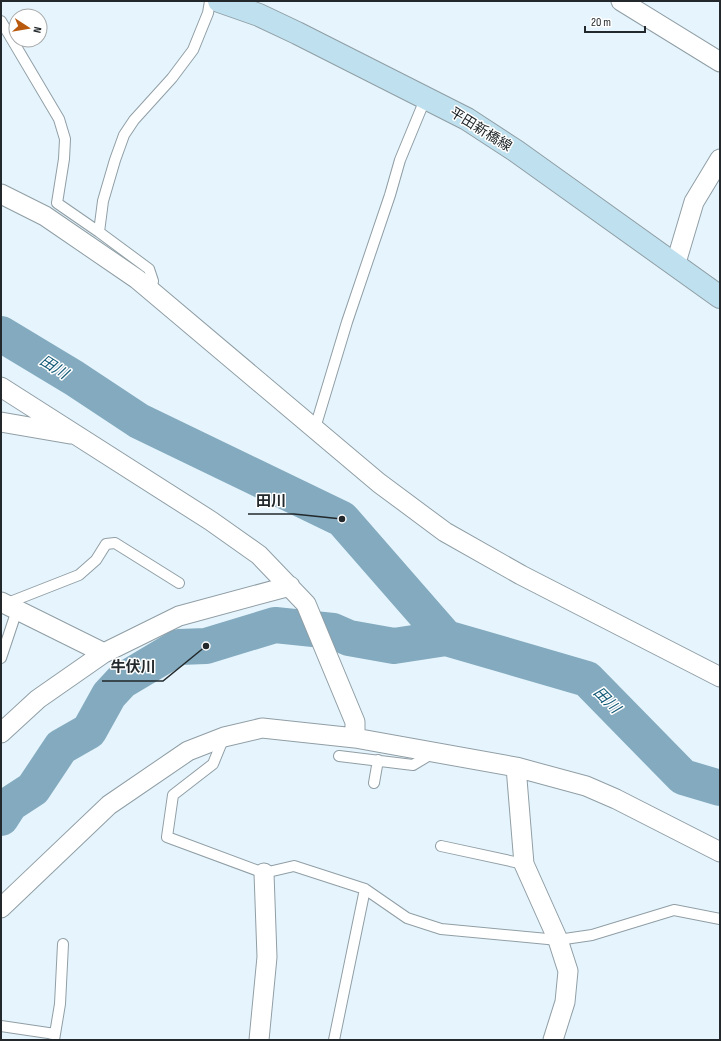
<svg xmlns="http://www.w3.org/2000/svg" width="721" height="1041" viewBox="0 0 721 1041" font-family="'Sofia Sans Condensed','Noto Sans JP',sans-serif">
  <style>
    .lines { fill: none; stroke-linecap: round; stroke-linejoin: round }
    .river { stroke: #83aabe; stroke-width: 36 }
    .lane-casing { stroke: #909ea5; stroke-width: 12 }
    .street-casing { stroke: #909ea5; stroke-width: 21 }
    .secondary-casing { stroke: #909ea5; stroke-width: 24 }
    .lane { stroke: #fff; stroke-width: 10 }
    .street { stroke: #fff; stroke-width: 19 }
    .secondary { stroke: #bfe0ee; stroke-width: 22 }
    .labels { text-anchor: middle; stroke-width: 3; stroke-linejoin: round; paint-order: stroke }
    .street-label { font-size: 14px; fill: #22282b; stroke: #fff }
    .water-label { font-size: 15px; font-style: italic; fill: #135a77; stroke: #fff }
    .leader { fill: none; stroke: #22282b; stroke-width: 1.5 }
    .callout-dot { fill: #22282b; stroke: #fff; stroke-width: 1.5 }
    .callout-label { font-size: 15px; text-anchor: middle; font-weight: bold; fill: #22282b; stroke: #fff; stroke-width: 3; stroke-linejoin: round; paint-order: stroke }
  </style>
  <rect width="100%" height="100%" fill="#e6f5fd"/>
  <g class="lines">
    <!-- river -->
    <path class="river" d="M1,334L74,378L139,421L342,519L446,638L587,679L683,777L720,788
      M1,818L10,804L33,789L61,747L89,731L109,695L122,681L179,647L206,646L275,625L333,631L349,638L394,646L446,638"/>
    <defs>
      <path id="lane" d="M1,21L59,119L65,139L64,159L57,203L99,232L149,269L153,281L151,289
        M99,232L103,201L115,160L124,135L134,120L172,78L193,50L208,13L210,1
        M315,428L347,322L390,195L400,160L426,97
        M5,604L79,575L96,560L106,544L115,543L179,583
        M1,658L17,610
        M224,737L213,764L173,795L167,837L264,873L294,866L365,889L407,918L441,929L558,940L592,935L674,910L720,919
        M339,756L413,765L433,753
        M374,783L378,760
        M441,846L524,864
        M1,1026L55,1034L54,1040
        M55,1034L60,1004L63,944
        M334,1040L365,889"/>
      <path id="street" d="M621,1L720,62
        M1,194L45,216L137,279L379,483L445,532L521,575L720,677
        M675,266L694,202L720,159
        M1,387L211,521L259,555L306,604L355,722V738
        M1,422L70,434
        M1,602L104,653
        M1,733L38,699L104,653L179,616L290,586
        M516,767L524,864L558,940L568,971L565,1002L553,1040
        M1,908L109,805L188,751L224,737L262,728L355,738L516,767L586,786L616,799L720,852
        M259,1040L267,957L264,873"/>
      <path id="secondary" d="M219,1L259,15L297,33L467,119L516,151L720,297"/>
    </defs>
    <!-- lane casing -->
    <use href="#lane" class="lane-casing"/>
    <!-- street casing -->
    <use href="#street" class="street-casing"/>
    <!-- secondary casing -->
    <use href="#secondary" class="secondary-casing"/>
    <!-- lane -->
    <use href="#lane" class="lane"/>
    <!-- street -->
    <use href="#street" class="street"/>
    <!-- secondary -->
    <use href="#secondary" class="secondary"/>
  </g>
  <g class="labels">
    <!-- street labels -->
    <g class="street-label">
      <text transform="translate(481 129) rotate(32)" y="5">平田新橋線</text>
    </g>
    <!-- water labels -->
    <g class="water-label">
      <text transform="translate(54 367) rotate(32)" y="5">田川</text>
      <text transform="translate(607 700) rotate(45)" y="5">田川</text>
    </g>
  </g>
  <!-- callouts -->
  <path class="leader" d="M342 519L294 514H248M206 646L163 681H102"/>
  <g class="callout-dot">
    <circle cx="342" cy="519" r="4"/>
    <circle cx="206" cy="646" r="4"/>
  </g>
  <g class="callout-label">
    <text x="271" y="506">田川</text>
    <text x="133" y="672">牛伏川</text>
  </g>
  <!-- border -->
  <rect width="721" height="1041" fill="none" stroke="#22282b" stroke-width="4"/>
  <!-- north arrow -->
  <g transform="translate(28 28) rotate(102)"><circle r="19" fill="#ffffff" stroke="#a7a9aa"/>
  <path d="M0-3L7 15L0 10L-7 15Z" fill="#b8590d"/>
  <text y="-6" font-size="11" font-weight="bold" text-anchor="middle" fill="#22282b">N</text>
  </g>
  <!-- scale -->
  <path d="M585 26v6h60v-6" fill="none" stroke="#22282b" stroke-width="2"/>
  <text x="591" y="26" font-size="12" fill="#22282b" stroke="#ffffff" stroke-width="3" paint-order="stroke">20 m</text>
</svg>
